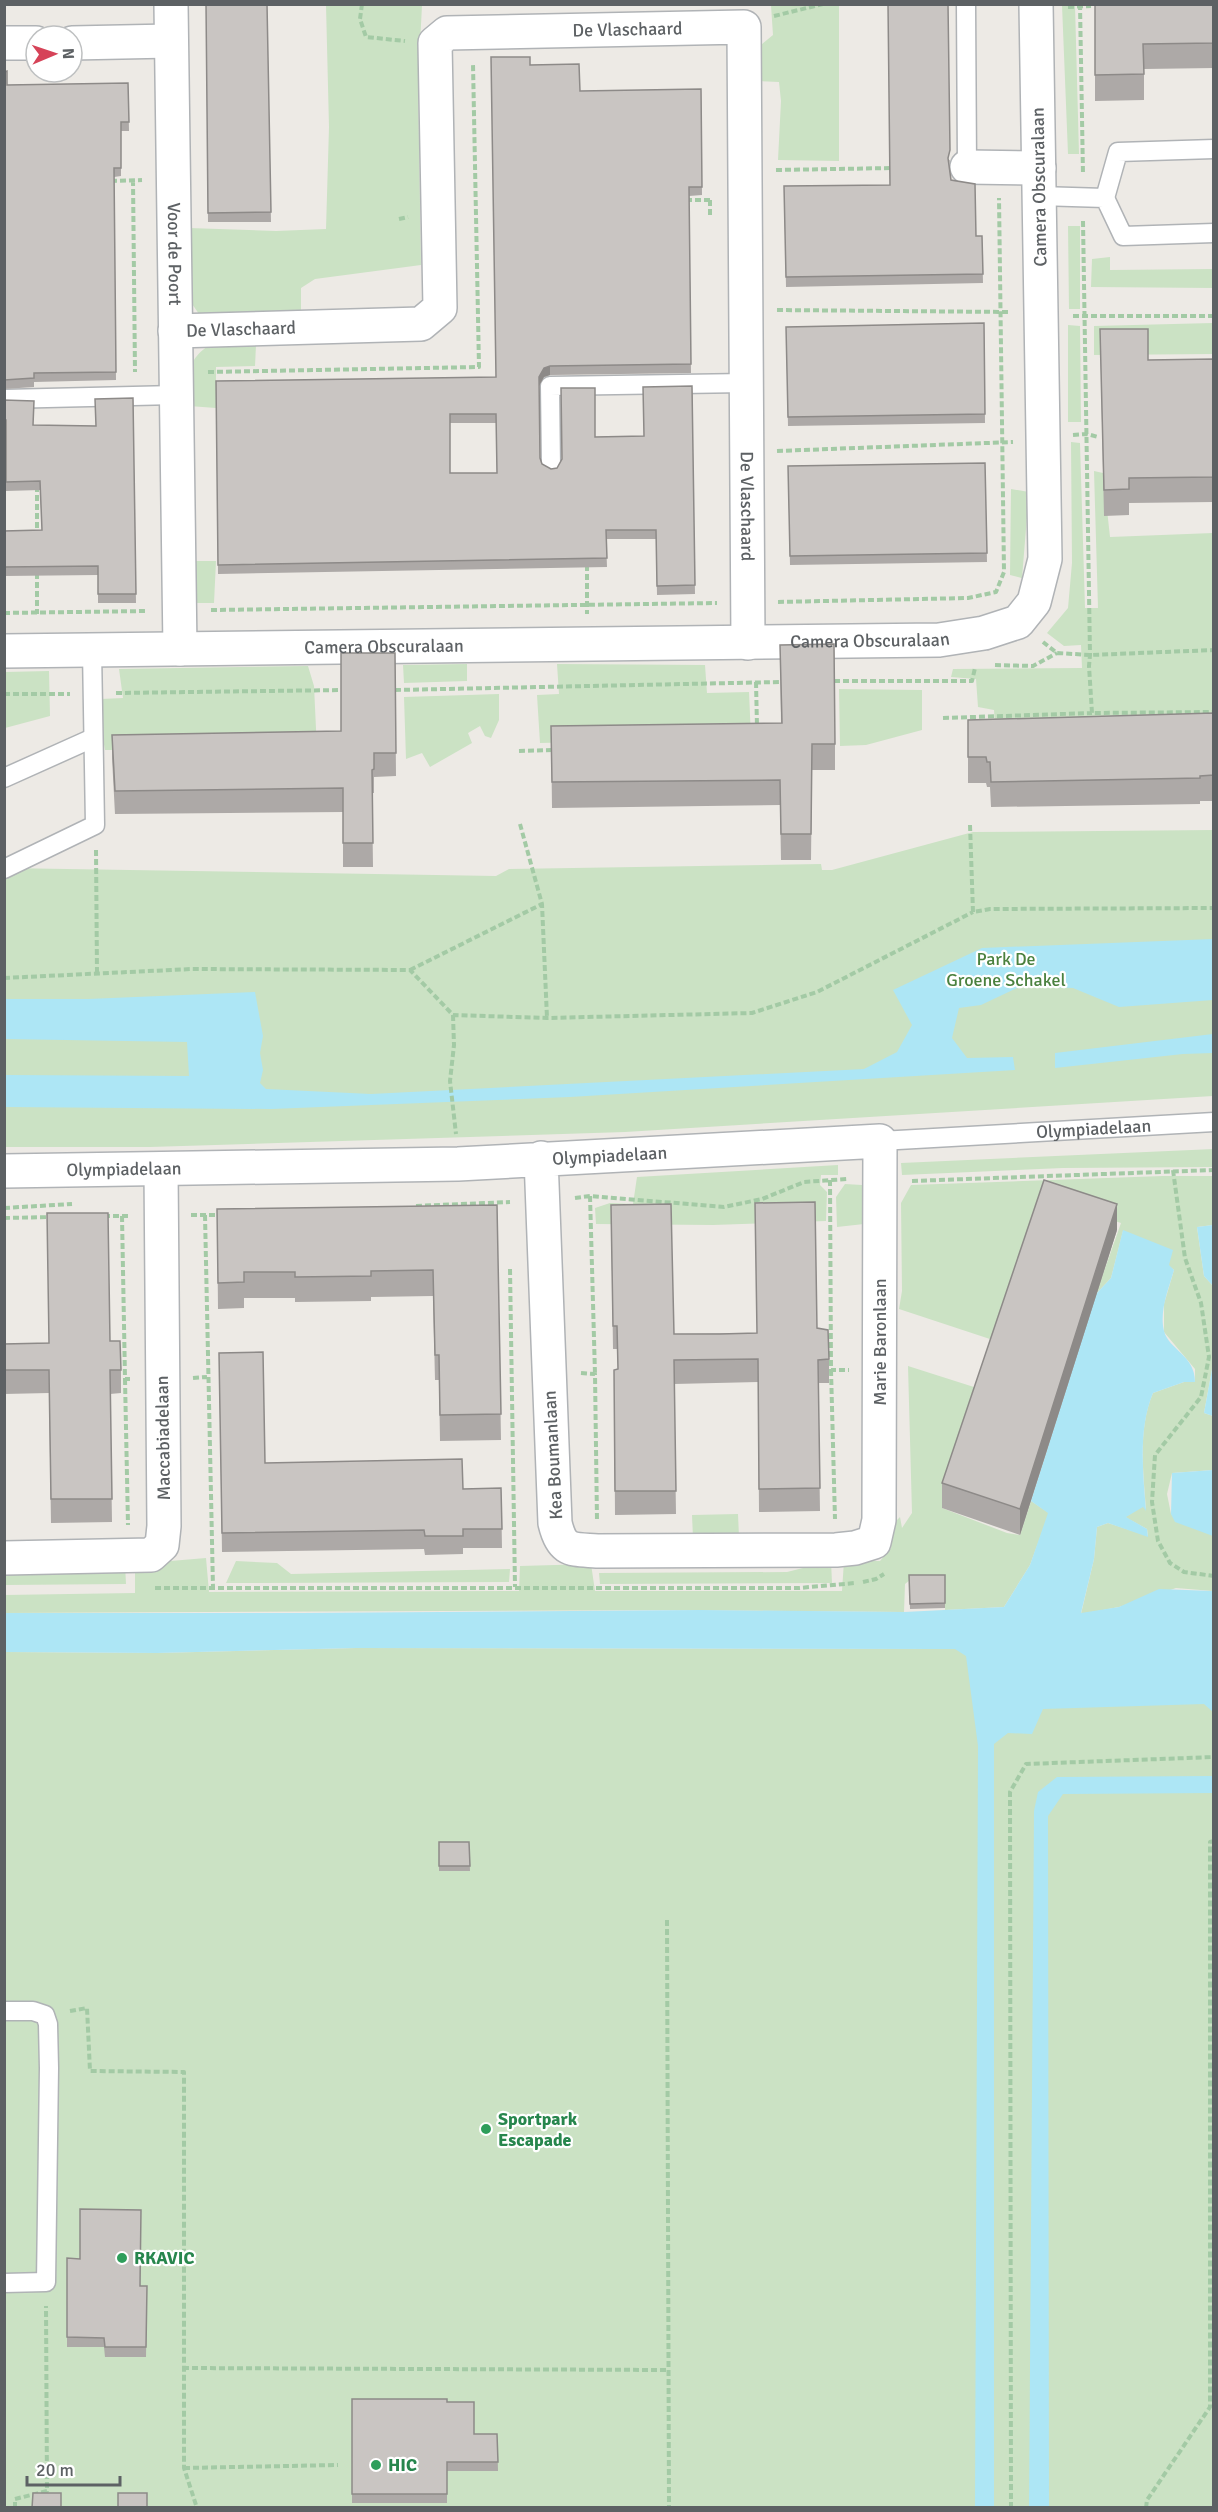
<svg xmlns="http://www.w3.org/2000/svg" width="1218" height="2512" viewBox="0 0 1218 2512" font-family="Signika,sans-serif">
  <style>
    .green { fill: #cbe2c4 }
    .water { fill: #ade6f5 }
    .lines { fill: none; stroke-linecap: round; stroke-linejoin: round }
    .service-casing { stroke: #b0b3b6; stroke-width: 21 }
    .minor-casing { stroke: #b0b3b6; stroke-width: 36 }
    .path { stroke: #a3caa5; stroke-width: 4; stroke-dasharray: 6 3; stroke-linecap: butt }
    .service { stroke: #fff; stroke-width: 18 }
    .minor { stroke: #fff; stroke-width: 33 }
    .wall { fill: #ada9a7; fill-rule: evenodd }
    .shaded-wall { fill: #8d8a88 }
    .building { fill: #c9c5c2; stroke: #8d8a88; stroke-width: 1.5; fill-rule: evenodd }
    .leisure-dot { fill: #2e9e5b; stroke: #fff; stroke-width: 2 }
    .labels { text-anchor: middle; stroke-width: 4.5; stroke-linejoin: round; paint-order: stroke }
    .street-label { font-size: 18px; fill: #5d6164; stroke: #fff }
    .park-label { font-size: 18px; fill: #4a813f; stroke: #fff }
    .leisure-label { font-size: 18px; font-weight: bold; fill: #27864d; stroke: #fff; text-anchor: start }
  </style>
  <rect width="100%" height="100%" fill="#edeae5"/>
  <!-- green -->
  <path class="green" d="M326,5H422L418,84L421,265L315,279L301,288V315L199,314L190,301L189,228L276,231L326,229L329,127Z
    M771,5H839V161L778,160L781,101L779,82L758,81L756,49L773,35Z
    M1062,5H1075L1079,154H1068Z
    M1068,226H1080V309H1069Z
    M1110,257V270L1213,269V288L1091,287L1092,259Z
    M1213,323V354L1094,355V326Z
    M1068,325L1080,326L1081,422H1068Z
    M211,344L256,345L255,366L216,367V408L189,406C189,377 184,361 211,344Z
    M1071,442L1080,443L1085,608H1098L1094,471L1103,473L1110,537L1213,533V733L996,740L994,710L978,707L976,679L951,677L953,669L1082,668L1081,645L1064,646L1047,633L1068,608L1072,563Z
    M1011,489L1029,492L1022,578L1010,575Z
    M191,561H216L214,603H192Z
    M467,664V681L404,683L403,665Z
    M557,664L705,665L707,693L749,692L751,738L540,743L537,695L559,694Z
    M308,666L314,686L317,750H105L102,733L101,699L123,698L119,669Z
    M49,671L50,716L5,728V672Z
    M839,689L922,690V730L866,745L840,746Z
    M499,694V720L491,738L485,736L480,726L468,733L472,743L430,767L422,753L406,759L404,697Z
    M1213,830V1096L625,1132L150,1147H5L4,868L496,876L509,869L821,864L822,870H832L973,832Z
    M1214,1149L1213,1167L1063,1168L902,1175L901,1163Z
    M838,1165V1175H821L820,1185L827,1192L826,1221L713,1225L596,1224L595,1208L610,1203L633,1204L637,1177Z
    M1163,1176H1213V1225L1197,1227L1204,1276L1213,1286V1364L1204,1413L1213,1416V1470L1172,1473L1167,1494L1171,1514L1213,1532V1591L1176,1588L1119,1607L1081,1614L1094,1559L1097,1527L1108,1523L1148,1536L1147,1529L1125,1517L1143,1506L1146,1509C1143,1471 1138,1428 1153,1393L1184,1382H1195V1369L1164,1332V1304L1174,1270L1123,1231L1111,1278L1096,1294L1121,1223L1042,1197L999,1342L899,1309L902,1291L901,1203L911,1185Z
    M845,1184L862,1185L864,1224L837,1227L836,1197Z
    M908,1366L977,1388L942,1508L1007,1533L1020,1535L1031,1501L1049,1513L1030,1565L1004,1607L945,1610V1580H910L905,1584L904,1612L667,1610L5,1613L4,1595L135,1593V1564L206,1558L209,1592L519,1591L520,1566L591,1564L595,1591H842L844,1561H880L891,1548L893,1524L900,1517L902,1528L912,1513Z
    M738,1514L739,1537L693,1538L692,1515Z
    M236,1561L277,1563L291,1574L510,1569L509,1582L226,1583Z
    M831,1561L832,1583L600,1584L599,1573L787,1572Z
    M125,1564L126,1584L5,1585L4,1566Z
    M947,1647H1213V2507L5,2508V1652L157,1653L356,1648L924,1649Z"/>
  <!-- water -->
  <path class="water" d="M1213,939V1000L1119,1007L1073,988L1021,986L981,1005L959,1008L952,1038L967,1058L1013,1057L1015,1070L570,1097L271,1109L5,1107V1075L189,1076L187,1042L5,1039V999H88L255,992L263,1036L260,1053L263,1070L260,1083L266,1089L371,1094L864,1069L897,1052L912,1025L893,990L982,948Z
    M1213,1034V1053L1183,1054L1055,1068V1053Z
    M1213,1225H1214L1213,1286L1204,1276L1197,1227Z
    M1123,1230L1173,1250L1169,1265L1174,1270C1169,1288 1159,1311 1164,1331C1169,1350 1195,1355 1195,1382H1184L1153,1393C1138,1429 1143,1473 1146,1511L1143,1507L1126,1517L1147,1529L1148,1537L1108,1523L1097,1527L1094,1559L1081,1613L1119,1607L1159,1589L1213,1591V1712L1204,1704L1043,1709L1032,1734L1008,1733L994,1744V2507H975L978,1746L966,1656L955,1649H948L356,1648L157,1653L5,1652V1613H302L700,1610L904,1612L1004,1607L1030,1565L1048,1513L1031,1501L1096,1294L1111,1278Z
    M1213,1364V1416L1204,1413Z
    M1213,1470V1536L1175,1522L1171,1514L1172,1473Z
    M1213,1776V1793L1063,1794L1048,1816L1049,2507H1029L1034,1811L1038,1792L1057,1777Z"/>
  <g class="lines">
    <defs>
      <g id="service">
        <path d="M966,4L967,167"/>
        <path d="M1039,196L1105,198L1123,236L1214,233"/>
        <path d="M1105,198L1118,152L1214,149"/>
        <path d="M4,399L176,395"/>
        <path d="M551,467L550,386L746,383"/>
        <path d="M4,778L93,738"/>
        <path d="M4,869L95,825L92,650"/>
        <path id="s1" d="M880,1141L1214,1122"/>
        <path d="M4,2011H33L45,2015L48,2024L49,2068L46,2282L4,2283"/>
      </g>
      <g id="minor">
        <path id="s2" d="M171,4L180,649"/>
        <path d="M4,43H36"/>
        <path d="M72,43L171,41"/>
        <path d="M967,167L1039,168"/>
        <path id="s3" d="M175,331L421,324L440,308L435,43L447,33L744,27L748,643"/>
        <path id="s4" d="M4,651L939,640L984,633L1018,622L1034,602L1045,559L1036,4"/>
        <path id="s5" d="M4,1171L458,1164L880,1141L879,1520L874,1542L855,1548L836,1550L597,1551C571,1549 562,1552 555,1523L541,1158"/>
        <path d="M4,1558L151,1555L162,1545L164,1526L161,1169"/>
      </g>
    </defs>
    <!-- service casing -->
    <use href="#service" class="service-casing"/>
    <!-- minor casing -->
    <use href="#minor" class="minor-casing"/>
    <!-- path -->
    <path class="path" d="M362,4L360,19L366,37L405,41
      M1080,4L1083,174
      M1068,7L1091,6
      M774,16L823,4
      M776,170L894,168
      M133,180L135,372
      M111,181L142,180
      M686,200H711
      M710,200V218
      M399,219L408,217
      M1083,221L1090,655L1089,666L1092,713L1214,712
      M777,310L1009,312
      M1073,316H1214
      M208,372L479,367L473,64
      M1073,435L1087,434L1098,437
      M777,451L1013,442
      M37,486V533
      M587,565V614
      M37,573V614
      M778,602L968,598L996,592L1004,572L999,198
      M211,610L717,603
      M4,613L147,611
      M1043,642L1057,653L1090,655L1214,650
      M995,665L1033,666L1057,653
      M834,681H972L975,668
      M756,682L757,726
      M395,690L780,682
      M116,693L343,690
      M4,694H70
      M943,718L1092,713
      M519,751L554,750
      M520,824L542,904L547,1018
      M970,825L973,912L990,909L1214,908
      M96,850L97,973
      M410,970L542,904
      M4,978L192,969L410,970L453,1015L547,1018L752,1013L817,992L973,912
      M453,1015L454,1045L450,1081L456,1134
      M1173,1170L1185,1258L1201,1303L1209,1357L1201,1397L1155,1455L1152,1502L1158,1541L1170,1563L1184,1572L1214,1576
      M830,1180L831,1370H849
      M912,1181L1214,1170
      M590,1196L595,1374
      M575,1198L590,1196L724,1207L762,1199L804,1182L847,1179
      M416,1206L510,1202
      M4,1208L72,1204
      M191,1215H220
      M205,1215L213,1588
      M104,1216H130
      M122,1216L125,1379H131
      M4,1218L52,1217
      M510,1269L515,1587
      M831,1370L835,1519
      M581,1373L595,1374L597,1520
      M193,1378L207,1377
      M125,1379L128,1525
      M863,1582L876,1579L884,1574
      M155,1588H799L855,1583
      M667,1920L669,2508
      M70,2011L87,2008L90,2071L184,2072V2468L197,2508
      M183,2368L667,2370
      M184,2468L338,2465
      M15,2508V2499L47,2491L46,2306
      M1011,2508L1010,1792L1026,1764L1214,1757
      M1146,2508L1147,2500L1210,2407V1842L1214,1841"/>
    <!-- service -->
    <use href="#service" class="service"/>
    <!-- minor -->
    <use href="#minor" class="minor"/>
  </g>
  <!-- wall -->
  <path class="wall" d="M206,4H267L271,222H208Z
    M1095,4H1214V68L1144,69V100L1095,101Z
    M530,65L580,91L701,89L702,195L689,196L691,373L550,375L544,377L539,386L540,458L542,464L551,469L557,468L595,437L644,436L692,386L695,594L657,595L656,539H606L607,567L218,574L216,381L496,377ZM450,423H496L497,473H450Z
    M4,72L7,85L128,83L129,131H121V176L114,177L116,380L34,382V387L4,389Z
    M950,160L949,164L951,180L976,236H982L983,283L786,287L784,186L890,185Z
    M984,323L985,423L788,426L786,327Z
    M1100,329L1148,360L1214,359V502L1129,503V515L1104,516Z
    M133,398L136,603H98V575L4,576V531L42,530L40,490L6,491L4,400L34,425L95,426Z
    M985,463L987,562L790,565L788,466Z
    M780,645L835,744V770H812L811,860H781L780,805L552,808L551,726L781,723Z
    M395,653L396,776L374,777V793H372L373,867H343V812L115,814L112,758V735L341,731Z
    M1214,713V801H1200V804L991,807L990,787H987L986,783H968V720Z
    M497,1205L501,1440L440,1441L439,1380H435L433,1296L371,1297V1301L295,1302V1298H244V1308L218,1309L217,1209Z
    M611,1205L674,1334L756,1333L817,1328L829,1359V1383H818L820,1511L759,1512L758,1382L674,1384L676,1514L615,1515L614,1370L618,1369L617,1349H613Z
    M1117,1230L1020,1535L942,1508V1483Z
    M110,1341L121,1370V1393L110,1394L112,1522L51,1523L49,1393L4,1394V1344Z
    M219,1353L265,1463L463,1489L501,1488L502,1548H463V1554L425,1555L424,1549L222,1552Z
    M909,1575H945V1608L910,1609Z
    M439,1842H469L470,1871H439Z
    M67,2258L140,2286H147L146,2357H105L104,2347H67Z
    M352,2399L447,2402L474,2434H497L498,2471H447V2503H352Z"/>
  <!-- shaded-wall -->
  <path class="shaded-wall" d="M550,366V375L544,377L539,386V377L544,368Z
    M1117,1204V1230L1020,1535V1509Z"/>
  <!-- building -->
  <path class="building" d="M206,4H267L271,212L208,213Z
    M888,4H948L950,150L948,158L951,180L975,184L976,236H982L983,274L786,277L784,186L890,185Z
    M1095,4H1214V43L1143,44L1144,74L1095,75Z
    M491,57H530V65L579,64L580,91L701,89L702,187H689L691,364L550,366L544,368L539,377L540,458L542,464L551,469L557,468L562,459L561,388H595V437L644,436L643,387L692,386L695,585L657,586L656,530H606L607,558L218,565L216,381L496,377ZM450,414H496L497,473H450Z
    M7,71V85L128,83L129,122H121V168H114L116,372L34,373V378L4,380V72Z
    M984,323L985,414L788,417L786,327Z
    M1100,329H1148V360L1214,359V477L1129,478V489L1104,490Z
    M133,398L136,594H98V566L4,567V531L42,530L40,481L6,482V420H4V400L34,401L33,425L96,426L95,399Z
    M985,463L987,553L790,556L788,466Z
    M834,644L835,744H812L811,834H781L780,780L552,782L551,726L782,723L780,645Z
    M341,653H395L396,753H374V769L372,770L373,843H343V788L115,791L112,735L341,731Z
    M1214,713V775L1200,776V778L991,782L990,762H987L986,757H968V720Z
    M1044,1180L1117,1204L1020,1509L942,1483Z
    M815,1202L817,1328L828,1330L829,1359L818,1360L820,1488L759,1489L758,1359L674,1360L676,1491H615L614,1370L618,1369L617,1326H613L611,1205L671,1204L674,1334H720L757,1333L755,1203Z
    M497,1205L501,1414L440,1415L439,1355H435L433,1270L371,1271V1276L295,1277V1272H244V1282L218,1283L217,1209Z
    M47,1213H108L110,1341H120L121,1370H110L112,1499H51L49,1370H4V1344L49,1343Z
    M263,1352L265,1463L462,1459L463,1489L501,1488L502,1529H463V1536H425L424,1530L222,1533L219,1353Z
    M909,1575H945V1603L910,1604Z
    M439,1842H469L470,1866H439Z
    M80,2209L141,2210L140,2286H147L146,2347H105L104,2338L67,2337V2258L80,2259Z
    M352,2399H447V2402H474V2434H497L498,2462H447V2494H352Z
    M33,2493H61V2507H118V2493H147V2508H32Z"/>
  <!-- markers -->
  <g class="leisure-dot">
    <circle cx="486" cy="2129" r="6"/>
    <circle cx="122" cy="2258" r="6"/>
    <circle cx="376" cy="2465" r="6"/>
  </g>
  <g class="labels">
    <!-- street labels -->
    <g class="street-label">
      <text dy="6" stroke="none"><textPath href="#s3" startOffset="732">De Vlaschaard</textPath></text>
      <text transform="translate(1039 187) rotate(-91)" y="6">Camera Obscuralaan</text>
      <text dy="6" stroke="none"><textPath href="#s2" startOffset="250">Voor de Poort</textPath></text>
      <text dy="6" stroke="none"><textPath href="#s3" startOffset="66">De Vlaschaard</textPath></text>
      <text dy="6" stroke="none"><textPath href="#s3" startOffset="1328">De Vlaschaard</textPath></text>
      <text dy="6" stroke="none"><textPath href="#s4" startOffset="866">Camera Obscuralaan</textPath></text>
      <text dy="6" stroke="none"><textPath href="#s4" startOffset="380">Camera Obscuralaan</textPath></text>
      <text dy="6" stroke="none"><textPath href="#s1" startOffset="214">Olympiadelaan</textPath></text>
      <text dy="6" stroke="none"><textPath href="#s5" startOffset="606">Olympiadelaan</textPath></text>
      <text dy="6" stroke="none"><textPath href="#s5" startOffset="120">Olympiadelaan</textPath></text>
      <text transform="translate(880 1342) rotate(-90)" y="6">Marie Baronlaan</text>
      <text transform="translate(163 1438) rotate(-91)" y="6">Maccabiadelaan</text>
      <text transform="translate(553 1455) rotate(-93)" y="6">Kea Boumanlaan</text>
    </g>
    <!-- park labels -->
    <g class="park-label">
      <text x="1006" y="965">Park De<tspan x="1006" dy="21">Groene Schakel</tspan></text>
    </g>
    <!-- leisure labels -->
    <g class="leisure-label">
      <text x="498" y="2125">Sportpark<tspan x="498" dy="21">Escapade</tspan></text>
      <text x="134" y="2264">RKAVIC</text>
      <text x="388" y="2471">HIC</text>
    </g>
  </g>
  <!-- border -->
  <rect width="1218" height="2512" fill="none" stroke="#5d6164" stroke-width="12"/>
  <!-- north arrow -->
  <g transform="translate(54 54) rotate(88)"><circle r="28" fill="#ffffff" stroke="#bec0c1" stroke-width="1.5"/>
  <path d="M0-4.5L10 22L0 15L-10 22Z" fill="#d64358"/>
  <text y="-9" font-size="16" font-weight="bold" text-anchor="middle" fill="#5d6164">N</text>
  </g>
  <!-- scale -->
  <path d="M27 2476v9h93v-9" fill="none" stroke="#5d6164" stroke-width="3"/>
  <text x="36" y="2476" font-size="18" fill="#5d6164" stroke="#ffffff" stroke-width="4.5" paint-order="stroke">20 m</text>
</svg>
